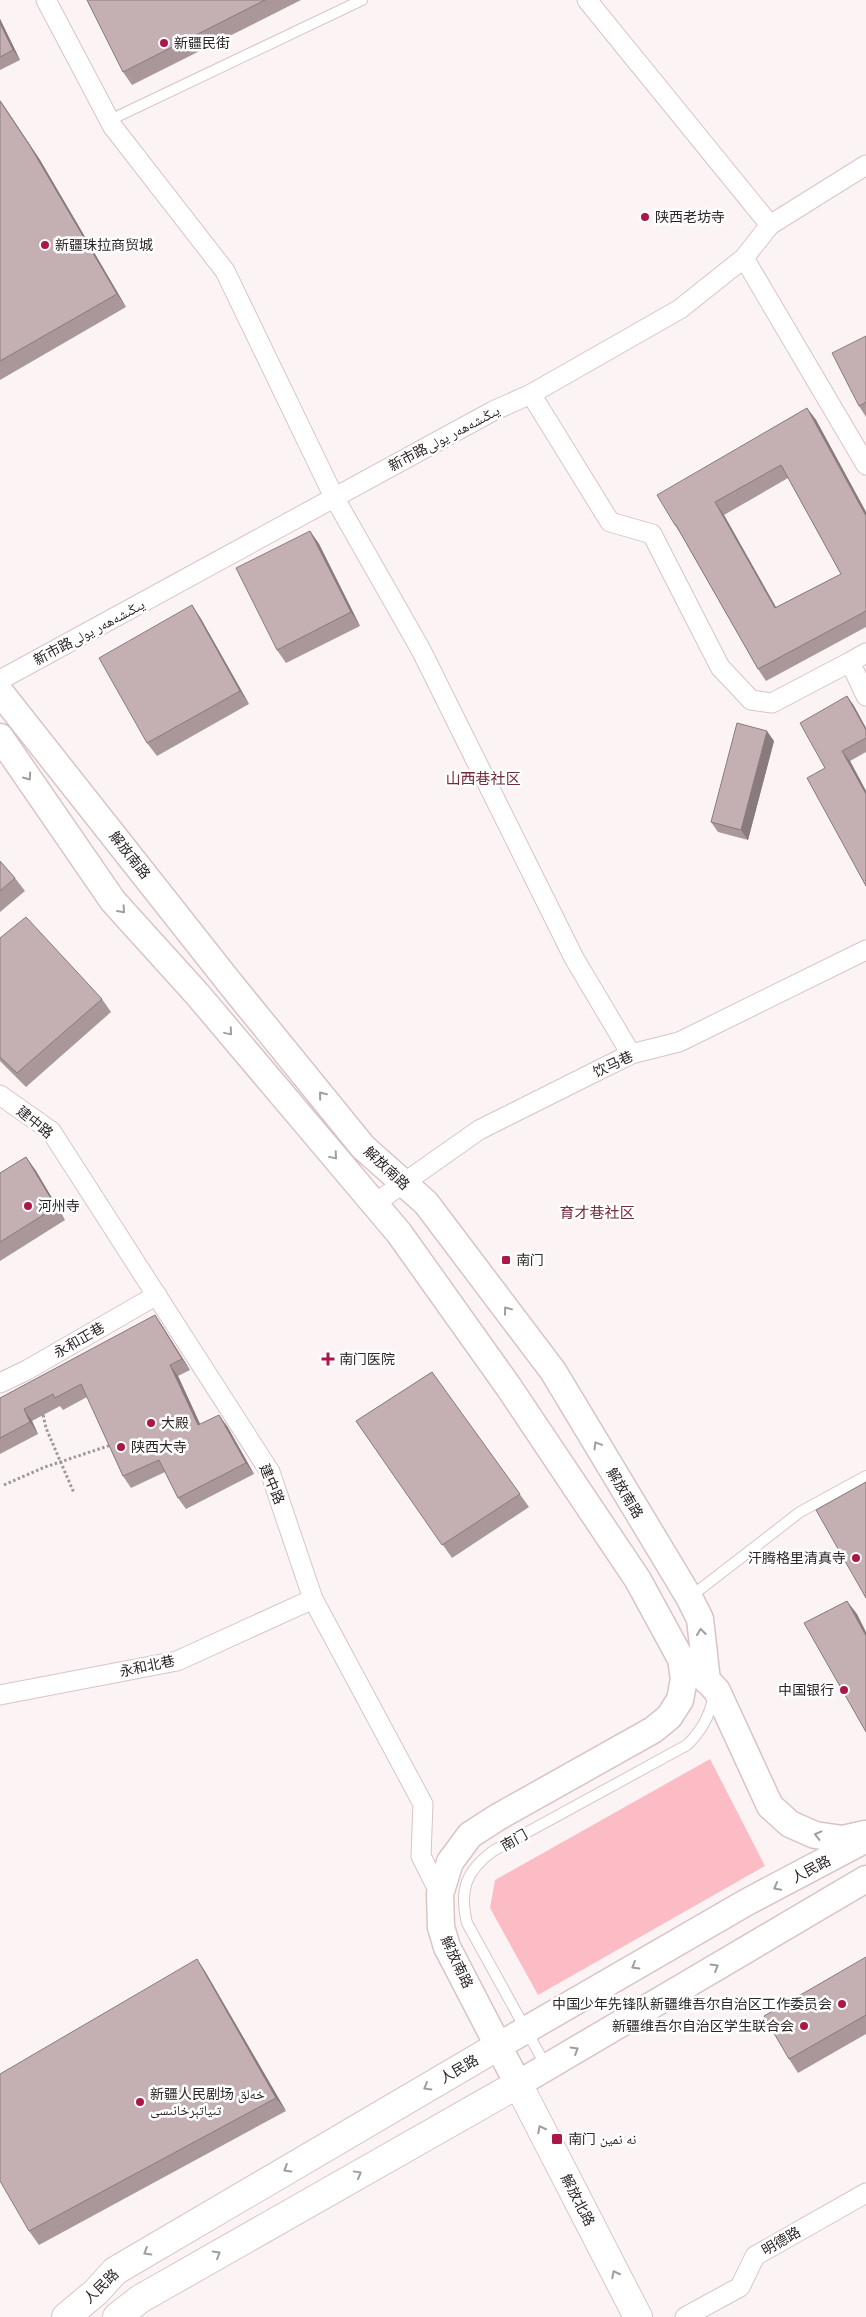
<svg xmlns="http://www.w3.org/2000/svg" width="866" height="2317" viewBox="0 0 866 2317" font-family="'Open Sans','Noto Naskh Arabic','Noto Sans SC',sans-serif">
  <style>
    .park { fill: #fcbcc5 }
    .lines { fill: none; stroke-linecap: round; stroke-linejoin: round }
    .lane-casing { stroke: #d8c4c6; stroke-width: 12 }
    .street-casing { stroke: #d8c4c6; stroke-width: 21 }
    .secondary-casing { stroke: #d8c4c6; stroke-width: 29 }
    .primary-casing { stroke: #d8c4c6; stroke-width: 30 }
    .path { stroke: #9f9797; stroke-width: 3; stroke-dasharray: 2.5 2.5; stroke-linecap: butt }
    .lane { stroke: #fff; stroke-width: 10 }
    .street { stroke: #fff; stroke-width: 19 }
    .secondary { stroke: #fff; stroke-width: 26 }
    .primary { stroke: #fff; stroke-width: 28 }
    .wall { fill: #a99799; fill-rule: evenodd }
    .shaded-wall { fill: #897b7d }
    .building { fill: #c4b0b2; stroke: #897b7d; fill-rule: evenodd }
    .oneway { stroke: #a09d9d }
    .poi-dot { fill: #ab1748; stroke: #fff; stroke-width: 2 }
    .labels { text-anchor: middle; stroke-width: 5; stroke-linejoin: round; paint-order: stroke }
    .poi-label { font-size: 14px; fill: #2d2626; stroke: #fff; text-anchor: start }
    .street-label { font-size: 14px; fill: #2d2626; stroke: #fff }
    .neighbourhood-label { font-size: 15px; fill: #722b3b; stroke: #fff }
  </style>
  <rect width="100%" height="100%" fill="#fcf4f4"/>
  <!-- park -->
  <path class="park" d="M710,1759L765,1866L538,1995L490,1908L495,1880Z"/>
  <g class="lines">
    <defs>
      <path id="lane" d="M110,120L362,0
        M690,1597L800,1512L866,1476
        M546,2066L467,1923C459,1890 466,1871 493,1851L687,1745C702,1730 709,1717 714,1696"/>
      <path id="street" d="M46,0L113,127L225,271L334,497L421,650L574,958L631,1054
        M587,0L770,225
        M744,258L866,465
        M531,394L610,522L652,534L720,667L751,700L772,703L850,662
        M866,653L850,662L866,696
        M0,680L493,411L531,394L680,309L744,258L770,225L866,165
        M0,1095L51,1131L270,1472L313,1599L423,1804L421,1856L440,1894
        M374,1204L479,1130L631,1054L679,1042L866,950
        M0,1383L27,1370L157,1295
        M0,1695L177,1661L313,1599
        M685,2317L740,2287L755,2256L866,2193"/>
      <path id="secondary" d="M0,692L229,982L363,1147L426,1203L553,1371L689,1597L700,1619L707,1681
        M0,737L113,901L198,995L399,1233L508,1386L638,1580L681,1659L684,1679L680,1700L669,1717L653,1730L498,1817L470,1835L450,1862L440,1894L441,1927L447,1947L518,2084L866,1879
        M696,1668L717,1691L770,1806L790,1824L815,1835L843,1839L865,1834
        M500,2045L747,1902L866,1839"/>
      <path id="primary" d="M66,2317L96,2292L115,2271L500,2045
        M117,2317L140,2299L518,2084L638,2317"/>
    </defs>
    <!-- lane casing -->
    <use href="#lane" class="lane-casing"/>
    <!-- street casing -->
    <use href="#street" class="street-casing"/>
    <!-- secondary casing -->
    <use href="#secondary" class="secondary-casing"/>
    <!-- primary casing -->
    <use href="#primary" class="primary-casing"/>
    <!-- path -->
    <path class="path" d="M42,1410L46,1428L74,1493
      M4,1485L45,1467L111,1445"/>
    <!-- lane -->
    <use href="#lane" class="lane"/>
    <!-- street -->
    <use href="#street" class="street"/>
    <!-- secondary -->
    <use href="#secondary" class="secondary"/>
    <!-- primary -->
    <use href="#primary" class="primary"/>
  </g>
  <!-- wall -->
  <path class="wall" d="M87,0H301L132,85L123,72Z
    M0,19L20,60L0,70Z
    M0,100L40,160L126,307L0,380Z
    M866,336V417L859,406Z
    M807,408L816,420L866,512V627L766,681L758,669L683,538L675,525ZM788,478L841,574L776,607L724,515Z
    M310,531L319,544L360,626L286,663L277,650Z
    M192,605L201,619L249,704L157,756L147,743Z
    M847,696L854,706L866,728V752L850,761L866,791V886L825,768Z
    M774,741L748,840L718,832L711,822Z
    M0,861L15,878L25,891L0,912Z
    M0,938L102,999L111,1012L26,1087L0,1061Z
    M26,1157L36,1171L65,1220L0,1261V1173Z
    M155,1315L163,1327L190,1370L178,1376L200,1424L227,1426L254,1474L186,1509L178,1498L165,1472L131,1488L123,1476L87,1397L63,1410L60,1406L32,1421L38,1434L0,1454V1398Z
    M432,1372L529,1507L452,1558L356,1421Z
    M866,1957V2034L798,2073L789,2059Z
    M197,1959L206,1973L286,2111L39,2245L29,2231Z"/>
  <!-- shaded-wall -->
  <path class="shaded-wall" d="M0,19L20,60L13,50L0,23Z
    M0,100L40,160L126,307L117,294Z
    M807,408L816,420L866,512V516Z
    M715,502L724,515L783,620L775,608Z
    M310,531L319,544L360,626L351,612Z
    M192,605L201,619L249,704L240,691Z
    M847,696L854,706L866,728V730Z
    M767,731L774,741L748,840L741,830Z
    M842,751L850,761L866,791V794Z
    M26,1157L36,1171L65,1220L56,1207Z
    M155,1315L163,1327L190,1370L182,1359Z
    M170,1365L178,1376L206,1437L198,1425Z
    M24,1409L32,1421L38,1434L30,1422Z
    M219,1415L227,1426L254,1474L246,1463Z
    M847,1601L857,1614L866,1632V1636Z
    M197,1959L206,1973L286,2111L276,2098Z"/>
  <!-- building -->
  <path class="building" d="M87,0H265L123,72Z
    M0,23L13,50L0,57Z
    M0,101L30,146L117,294L0,361Z
    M866,336V402L859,406L832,353Z
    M807,408L866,516V611L758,669L676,525H675L657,495ZM781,465L841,574L775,608L715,502Z
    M310,531L351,612L277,650L236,568Z
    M192,605L240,691L147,743L99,658Z
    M847,696L866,730V738L842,751L866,794V886L807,778L825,768L800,723Z
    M737,723L767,731L741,830L711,822Z
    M0,861L15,878L0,891Z
    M26,917L102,999L17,1073L0,1057V938Z
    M26,1157L56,1207L0,1242V1173Z
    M155,1315L182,1359L170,1365L198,1425L219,1415L246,1463L178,1498L159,1460L123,1476L81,1384L55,1398L53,1394L24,1409L30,1422L0,1438V1398Z
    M432,1372L520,1494L442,1545L356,1421Z
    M866,1482V1598L816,1510Z
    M847,1601L866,1636V1732L804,1623Z
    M866,1957V2015L789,2059L764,2016Z
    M197,1959L276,2098L29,2231L0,2181V2074Z"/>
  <!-- one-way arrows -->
  <defs><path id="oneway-chevron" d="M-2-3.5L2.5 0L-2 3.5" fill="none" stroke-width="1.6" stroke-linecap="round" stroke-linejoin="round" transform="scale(1.25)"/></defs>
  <g class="oneway">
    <use href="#oneway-chevron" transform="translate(28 777) rotate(55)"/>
    <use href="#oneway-chevron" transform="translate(122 910) rotate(48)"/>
    <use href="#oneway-chevron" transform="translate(229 1032) rotate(50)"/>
    <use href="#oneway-chevron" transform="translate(322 1095) rotate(-129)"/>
    <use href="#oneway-chevron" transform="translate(334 1156) rotate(50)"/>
    <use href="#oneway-chevron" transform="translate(507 1310) rotate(-127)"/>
    <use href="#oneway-chevron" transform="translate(597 1445) rotate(-121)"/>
    <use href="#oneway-chevron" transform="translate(701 1632) rotate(-97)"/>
    <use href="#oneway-chevron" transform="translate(818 1835) rotate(-166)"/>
    <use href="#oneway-chevron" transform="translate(777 1887) rotate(152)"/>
    <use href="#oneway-chevron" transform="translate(635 1966) rotate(150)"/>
    <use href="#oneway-chevron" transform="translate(715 1967) rotate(-31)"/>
    <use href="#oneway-chevron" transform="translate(575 2050) rotate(-31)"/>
    <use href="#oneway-chevron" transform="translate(427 2087) rotate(150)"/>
    <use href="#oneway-chevron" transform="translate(541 2129) rotate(-117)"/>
    <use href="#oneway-chevron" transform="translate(287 2169) rotate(149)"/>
    <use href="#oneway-chevron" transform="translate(358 2174) rotate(-29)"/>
    <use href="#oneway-chevron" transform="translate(147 2252) rotate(149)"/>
    <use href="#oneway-chevron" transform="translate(217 2254) rotate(-30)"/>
    <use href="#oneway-chevron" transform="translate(615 2274) rotate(-117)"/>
  </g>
  <!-- markers -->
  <g class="poi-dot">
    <circle cx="164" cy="43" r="5"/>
    <circle cx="645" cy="217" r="5"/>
    <circle cx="45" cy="245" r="5"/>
    <circle cx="28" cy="1206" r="5"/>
    <rect x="501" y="1255" width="10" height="10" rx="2.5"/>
    <path d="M325.5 1351.5h5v5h5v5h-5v5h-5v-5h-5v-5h5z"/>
    <circle cx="151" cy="1423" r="5"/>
    <circle cx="121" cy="1447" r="5"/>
    <circle cx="856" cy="1558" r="5"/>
    <circle cx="844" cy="1690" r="5"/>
    <circle cx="842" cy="2004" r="5"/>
    <circle cx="804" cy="2026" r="5"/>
    <circle cx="140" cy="2102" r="5"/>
    <rect x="551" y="2133" width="12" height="12" rx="2.5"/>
  </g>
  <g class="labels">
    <!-- poi labels -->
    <g class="poi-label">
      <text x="174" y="48">新疆民街</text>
      <text x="655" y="222">陕西老坊寺</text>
      <text x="55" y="250">新疆珠拉商贸城</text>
      <text x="38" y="1211">河州寺</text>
      <text x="516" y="1265">南门</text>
      <text x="339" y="1364">南门医院</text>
      <text x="161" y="1428">大殿</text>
      <text x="131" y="1452">陕西大寺</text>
      <text x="846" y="1563" text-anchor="end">汗腾格里清真寺</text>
      <text x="834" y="1695" text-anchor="end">中国银行</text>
      <text x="832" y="2009" text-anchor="end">中国少年先锋队新疆维吾尔自治区工作委员会</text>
      <text x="794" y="2031" text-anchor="end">新疆维吾尔自治区学生联合会</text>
      <text x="150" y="2099">新疆人民剧场 خەلق<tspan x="150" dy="16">تىياتېرخانىسى</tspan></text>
      <text x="568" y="2144">南门 نە نمين</text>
    </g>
    <!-- street labels -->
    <g class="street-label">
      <text transform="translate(444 438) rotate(-28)" y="5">新市路يىڭىشەھەر يولى</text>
      <text transform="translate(89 632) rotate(-28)" y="5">新市路يىڭىشەھەر يولى</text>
      <text transform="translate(130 855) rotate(52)" y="5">解放南路</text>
      <text transform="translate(613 1064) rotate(-25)" y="5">饮马巷</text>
      <text transform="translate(35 1122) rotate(39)" y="5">建中路</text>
      <text transform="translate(387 1168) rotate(43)" y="5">解放南路</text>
      <text transform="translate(79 1340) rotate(-30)" y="5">永和正巷</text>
      <text transform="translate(272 1484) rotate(67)" y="5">建中路</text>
      <text transform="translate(625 1493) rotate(59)" y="5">解放南路</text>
      <text transform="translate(147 1666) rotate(-12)" y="5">永和北巷</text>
      <text transform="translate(514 1840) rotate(-29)" y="5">南门</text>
      <text transform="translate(811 1869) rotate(-28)" y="5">人民路</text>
      <text transform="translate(457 1962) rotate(65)" y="5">解放南路</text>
      <text transform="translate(459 2069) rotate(-30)" y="5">人民路</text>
      <text transform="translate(578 2200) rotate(63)" y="5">解放北路</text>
      <text transform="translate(781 2241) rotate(-30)" y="5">明德路</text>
      <text transform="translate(101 2286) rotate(-44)" y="5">人民路</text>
    </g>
    <!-- neighbourhood labels -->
    <g class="neighbourhood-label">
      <text x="483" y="784">山西巷社区</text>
      <text x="597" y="1218">育才巷社区</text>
    </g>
  </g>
</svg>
